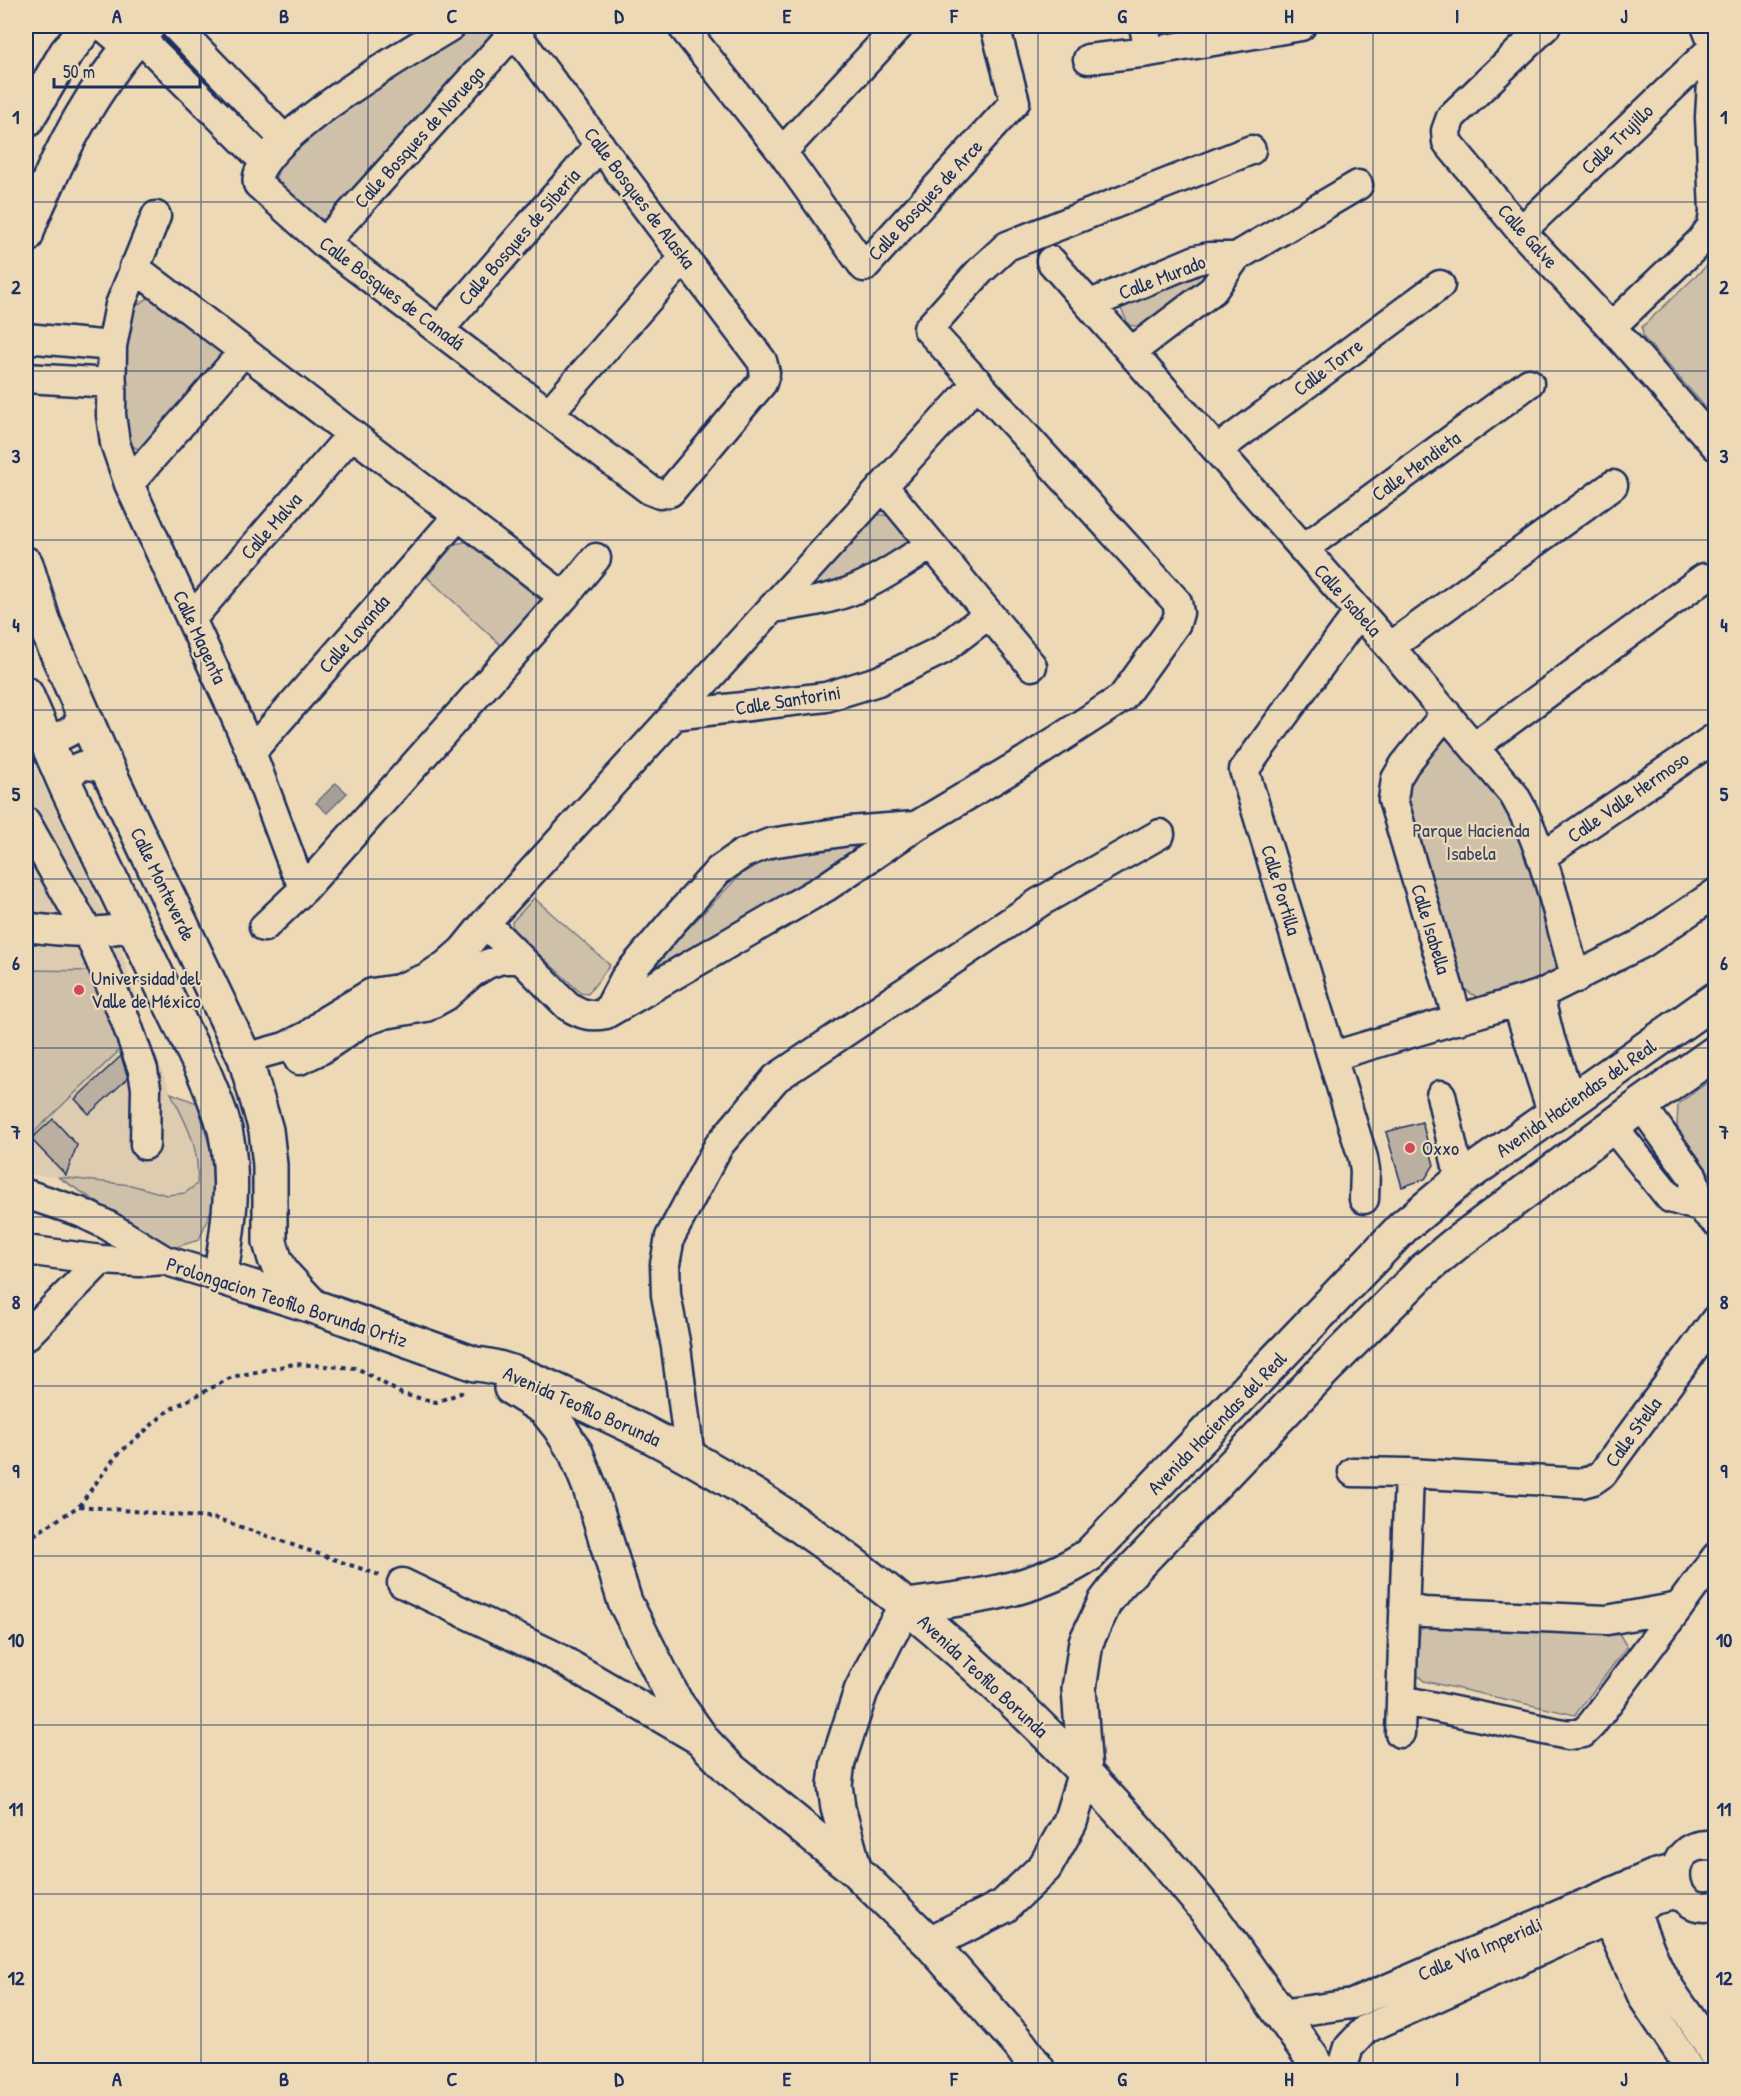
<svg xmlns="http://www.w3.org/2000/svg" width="1741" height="2096" viewBox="0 0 1741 2096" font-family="'Patrick Hand',sans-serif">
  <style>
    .built { fill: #deccb0 }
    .green { fill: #cfc0aa; stroke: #757884; stroke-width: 1.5 }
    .water { fill: #a69f98; stroke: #6e7281; stroke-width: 1.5 }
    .building { fill: #baafa1; stroke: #1b2f5e; stroke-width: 1.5 }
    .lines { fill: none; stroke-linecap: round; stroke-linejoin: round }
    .minor-casing { stroke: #1b2f5e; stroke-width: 33 }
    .major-casing { stroke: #1b2f5e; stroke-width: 38 }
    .path { stroke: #1b2f5e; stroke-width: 4; stroke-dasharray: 4.5 4.5; stroke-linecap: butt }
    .minor { stroke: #eed9b7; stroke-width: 28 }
    .major { stroke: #eed9b7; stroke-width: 33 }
    .grid { fill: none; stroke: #1b2f5e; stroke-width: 1.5; stroke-opacity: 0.55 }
    .poi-dot { fill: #d1495b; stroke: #eed9b7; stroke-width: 2 }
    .labels { text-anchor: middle; stroke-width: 4.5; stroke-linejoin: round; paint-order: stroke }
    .street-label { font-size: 20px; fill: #1b2f5e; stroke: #eed9b7 }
    .park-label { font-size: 20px; fill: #364569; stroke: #eed9b7 }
    .poi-label { font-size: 20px; fill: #1b2f5e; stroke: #eed9b7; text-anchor: start }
    .neatline { fill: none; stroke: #1b2f5e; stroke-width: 2 }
    .grid-label { font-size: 20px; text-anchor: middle; font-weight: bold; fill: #1b2f5e }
  </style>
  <rect width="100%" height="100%" fill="#eed9b7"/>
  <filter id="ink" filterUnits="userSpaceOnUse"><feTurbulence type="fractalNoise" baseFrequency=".0167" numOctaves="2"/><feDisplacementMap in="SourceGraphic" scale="12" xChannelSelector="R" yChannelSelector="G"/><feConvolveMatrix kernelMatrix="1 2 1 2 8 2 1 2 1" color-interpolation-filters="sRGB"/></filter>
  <g filter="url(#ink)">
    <!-- built -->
    <path class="built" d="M26,748L120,946L147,1033L171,1093L193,1137L198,1165L197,1184L185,1193L167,1195L131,1185L26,1174Z"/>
    <!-- green -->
    <path class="green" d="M479,26H497L495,39L327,220L316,218L275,180C286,133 435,52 479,26Z
      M1167,26H1219L1177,33L1167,28Z
      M1715,258V418L1643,337L1642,327Z
      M1205,264L1210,276L1142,327L1129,325L1119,305Z
      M148,298L156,299L222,350L225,358L141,450L134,447L127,440L123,424V361L134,307Z
      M876,514L889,516L909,539L907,550L869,576L810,588Z
      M470,541L540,600L542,610L507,651L427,577L454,544Z
      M1450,738L1515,813L1558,962L1554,973L1478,998L1461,987L1403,793L1434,742Z
      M851,844L856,852L647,983L642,976L741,874L776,855Z
      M534,898L610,965L588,994L581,993L513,930L512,922Z
      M26,970L97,971L127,1043L28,1138L32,1144L26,1150Z
      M1715,1077L1716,1177H1712L1677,1127L1678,1104Z
      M171,1093L197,1103L211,1151L214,1203L199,1240L170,1249L58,1177L131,1185L167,1195L185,1193L197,1184C200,1146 187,1126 171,1093Z
      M1431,1623L1620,1635L1627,1647L1575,1715L1424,1681L1416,1674L1420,1630Z"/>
    <!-- water -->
    <path class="water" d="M336,783L347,793L327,813L316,803Z"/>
    <!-- building -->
    <path class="building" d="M121,1056L128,1078L89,1114L75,1099Z
      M53,1119L77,1145L66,1175L31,1139Z
      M1422,1122L1434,1165L1425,1179L1402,1187L1386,1132Z"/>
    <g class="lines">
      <defs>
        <path id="minor" d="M103,26L128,47
          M175,26L284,139
          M451,26C418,46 247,145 258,184L324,243L650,490L660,494L670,492L762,383L765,373L762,361L510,26
          M682,26L782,152L864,267L1015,102L995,26
          M1144,26L1149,52
          M1546,26L1451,117L1446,131L1447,142L1521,231L1611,327L1716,446
          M138,36L264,161
          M1088,59L1149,52L1301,26
          M782,152L899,26
          M156,216L120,305L112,346L111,415L115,443L129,484L230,704L251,752L294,868L305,888
          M1521,231L1714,47
          M324,243L514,32
          M1051,261L1390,647L1514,795C1544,845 1559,921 1576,978
          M134,267L564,597
          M1091,304L1196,260L1209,257H1236
          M1611,327L1701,241L1712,226L1714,212L1710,117L1714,47L1706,26
          M439,330L600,145
          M26,338L112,346
          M1131,352L1213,290L1236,257L1358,185
          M26,378L112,383
          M549,413L684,258
          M1217,450L1440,285
          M129,484L244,351
          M883,486L1032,666
          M1303,549L1529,383
          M772,608C801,604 831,600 858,588C884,577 907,560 931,545
          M1359,612L1244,770L1363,1158L1365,1170L1364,1199
          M191,619L352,434
          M1390,647L1613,485
          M1446,713L1405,764L1396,779L1393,800L1458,1020
          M674,715L826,697L878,681L942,650L989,614
          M46,738C64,737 76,731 84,715
          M1475,746L1704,578
          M251,752L458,516
          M66,786C73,762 87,762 108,770
          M26,822L89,934L125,1019L143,1070L146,1088L145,1145
          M1541,857L1716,737
          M485,923L568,1006C582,1015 591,1017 606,1014L826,887L916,826L1025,761L1122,698L1176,623L1179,613L1177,602L928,329L980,271L1007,246L1251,150
          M26,927C63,932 96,935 133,926
          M264,927L305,888L564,597L596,558
          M1539,995L1550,1039L1571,1102
          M1517,1003L1553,1115
          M606,1014L625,978L674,920L718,871L742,854L770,843L849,831L915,826
          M1333,1056L1539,995L1643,943L1716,893
          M245,1058L285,1047L309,1035L327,1020L372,993L398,989L426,978L446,965L463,950L485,923L978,382
          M299,1060L322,1049L362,1022L385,1014L426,1007L446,996L472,973L487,964L502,959H519
          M1441,1095L1460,1180
          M1641,1105L1693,1177L1700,1207
          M1613,1127L1670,1198L1700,1207L1716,1222
          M26,1194L80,1212L107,1225L164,1260
          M26,1250L101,1260L139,1262L164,1260L220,1277
          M26,1336L101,1260
          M690,1458L676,1347L666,1295L665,1264L670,1237L719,1145L776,1078L1040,902L1160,834
          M1353,1472L1409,1473L1582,1483L1593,1480L1603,1473L1716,1319
          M402,1583L555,1656L702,1742
          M1404,1608L1424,1612L1607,1620L1679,1607
          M1401,1700L1568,1735L1583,1733L1592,1724L1716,1557
          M1400,1733L1409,1473
          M1716,1846C1658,1836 1667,1920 1716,1905
          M1634,1908C1644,1933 1652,1959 1666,1982C1682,2009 1703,2031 1716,2061
          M1608,1920L1643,1998L1679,2052L1689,2070
          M1280,2014L1352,2004L1654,1874L1675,1869
          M1342,2070L1349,2047L1366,2029L1634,1908L1657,1899L1680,1894"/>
        <path id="major" d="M26,121L66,53L87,26
          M26,236C30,220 38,204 45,189C71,129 103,74 148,26
          M26,564L44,623L108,770L245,1058L266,1130L270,1165V1242L275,1259L283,1274L311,1304
          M26,694L66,786L204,1073C210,1087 216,1102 221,1116C238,1167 229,1226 220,1277L312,1306L475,1364C513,1366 570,1398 606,1414C840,1523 1039,1708 1202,1905C1218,1924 1231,1945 1245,1964C1270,2000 1296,2034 1320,2070
          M511,1388L545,1409L560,1428L576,1453L590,1488L625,1602L675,1701L705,1743L730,1769L855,1870L930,1943L1020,2045L1038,2070
          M855,1870L838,1808L835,1785L838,1762L861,1691L887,1639L906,1606C970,1598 1035,1592 1089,1555L1403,1227L1460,1180L1716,999
          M930,1943L1004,1906L1045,1867L1070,1822L1085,1772L1079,1689L1086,1642L1105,1602L1118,1585L1324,1370L1425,1269L1454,1245L1641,1105L1716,1052"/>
      </defs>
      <!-- minor casing -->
      <use href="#minor" class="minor-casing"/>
      <!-- major casing -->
      <use href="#major" class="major-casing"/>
      <!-- path -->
      <path class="path" d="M79,1506L116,1456L169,1410L232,1377L294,1364L357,1368L402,1394L436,1402L461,1393L463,1387
        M26,1540L79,1506L218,1519L382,1576"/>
      <!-- minor -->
      <use href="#minor" class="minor"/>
      <!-- major -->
      <use href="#major" class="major"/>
    </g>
  </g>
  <!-- grid -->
  <path class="grid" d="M201,26V2070M368,26V2070M536,26V2070M703,26V2070M870,26V2070M1038,26V2070M1206,26V2070M1373,26V2070M1540,26V2070M26,202H1716M26,371H1716M26,540H1716M26,710H1716M26,879H1716M26,1048H1716M26,1217H1716M26,1386H1716M26,1556H1716M26,1725H1716M26,1894H1716"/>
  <!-- markers -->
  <g class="poi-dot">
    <circle cx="79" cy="990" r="6"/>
    <circle cx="1410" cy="1148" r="6"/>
  </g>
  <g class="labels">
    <!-- street labels -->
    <g class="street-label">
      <text transform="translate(419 137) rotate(-48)" y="7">Calle Bosques de Noruega</text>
      <text transform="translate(1617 139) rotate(-44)" y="7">Calle Trujillo</text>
      <text transform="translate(640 198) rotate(53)" y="7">Calle Bosques de Alaska</text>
      <text transform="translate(925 200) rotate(-47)" y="7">Calle Bosques de Arce</text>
      <text transform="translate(1528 236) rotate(48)" y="7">Calle Galve</text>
      <text transform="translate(519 237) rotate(-49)" y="7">Calle Bosques de Siberia</text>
      <text transform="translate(1162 277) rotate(-21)" y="7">Calle Murado</text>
      <text transform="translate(392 293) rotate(37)" y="7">Calle Bosques de Canadá</text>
      <text transform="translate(1328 367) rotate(-37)" y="7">Calle Torre</text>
      <text transform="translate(1416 466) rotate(-36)" y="7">Calle Mendieta</text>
      <text transform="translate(271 526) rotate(-49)" y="7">Calle Malva</text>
      <text transform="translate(1348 600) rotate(48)" y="7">Calle Isabela</text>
      <text transform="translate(354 634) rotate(-49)" y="7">Calle Lavanda</text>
      <text transform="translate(200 637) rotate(65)" y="7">Calle Magenta</text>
      <text transform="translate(788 700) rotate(-9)" y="7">Calle Santorini</text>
      <text transform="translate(1628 797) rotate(-35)" y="7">Calle Valle Hermoso</text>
      <text transform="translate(163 884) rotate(64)" y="7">Calle Monteverde</text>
      <text transform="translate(1281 890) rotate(73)" y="7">Calle Portilla</text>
      <text transform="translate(1431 929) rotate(73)" y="7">Calle Isabella</text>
      <text transform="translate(1576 1098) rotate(-35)" y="7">Avenida Haciendas del Real</text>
      <text transform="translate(287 1302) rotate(18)" y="7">Prolongacion Teofilo Borunda Ortiz</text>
      <text transform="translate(582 1406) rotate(24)" y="7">Avenida Teofilo Borunda</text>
      <text transform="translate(1217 1423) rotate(-46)" y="7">Avenida Haciendas del Real</text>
      <text transform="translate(1633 1432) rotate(-54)" y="7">Calle Stella</text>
      <text transform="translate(983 1676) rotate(43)" y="7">Avenida Teofilo Borunda</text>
      <text transform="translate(1480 1949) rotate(-23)" y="7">Calle Vía Imperiali</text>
    </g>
    <!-- park labels -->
    <g class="park-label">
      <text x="1471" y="837">Parque Hacienda<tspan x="1471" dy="23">Isabela</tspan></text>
    </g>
    <!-- poi labels -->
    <g class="poi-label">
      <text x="91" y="985">Universidad del<tspan x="91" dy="23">Valle de México</tspan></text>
      <text x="1422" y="1155">Oxxo</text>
    </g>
  </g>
  <!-- margin -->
  <rect width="1741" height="2096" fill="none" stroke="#eed9b7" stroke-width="66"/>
  <!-- scale -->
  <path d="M54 78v9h146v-9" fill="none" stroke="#1b2f5e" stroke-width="3"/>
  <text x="63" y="78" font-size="18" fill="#1b2f5e" stroke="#eed9b7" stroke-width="4.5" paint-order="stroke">50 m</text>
  <rect x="33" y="33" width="1675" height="2030" class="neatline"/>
  <g class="grid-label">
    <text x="117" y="23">A</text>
    <text x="284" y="23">B</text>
    <text x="452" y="23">C</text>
    <text x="619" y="23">D</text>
    <text x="787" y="23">E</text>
    <text x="954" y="23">F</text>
    <text x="1122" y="23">G</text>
    <text x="1289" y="23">H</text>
    <text x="1457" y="23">I</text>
    <text x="1624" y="23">J</text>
    <text x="16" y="124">1</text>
    <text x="1724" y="124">1</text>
    <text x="16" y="294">2</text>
    <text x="1724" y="294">2</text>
    <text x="16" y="463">3</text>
    <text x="1724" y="463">3</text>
    <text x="16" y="632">4</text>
    <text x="1724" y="632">4</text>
    <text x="16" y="801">5</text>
    <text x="1724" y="801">5</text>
    <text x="16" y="970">6</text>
    <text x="1724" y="970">6</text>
    <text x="16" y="1139">7</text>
    <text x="1724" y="1139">7</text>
    <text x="16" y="1309">8</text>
    <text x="1724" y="1309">8</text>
    <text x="16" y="1478">9</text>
    <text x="1724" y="1478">9</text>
    <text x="16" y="1647">10</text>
    <text x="1724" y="1647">10</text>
    <text x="16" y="1816">11</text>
    <text x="1724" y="1816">11</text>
    <text x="16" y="1985">12</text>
    <text x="1724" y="1985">12</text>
    <text x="117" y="2086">A</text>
    <text x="284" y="2086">B</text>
    <text x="452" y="2086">C</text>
    <text x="619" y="2086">D</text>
    <text x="787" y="2086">E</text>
    <text x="954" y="2086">F</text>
    <text x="1122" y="2086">G</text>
    <text x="1289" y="2086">H</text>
    <text x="1457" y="2086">I</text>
    <text x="1624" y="2086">J</text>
  </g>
</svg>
